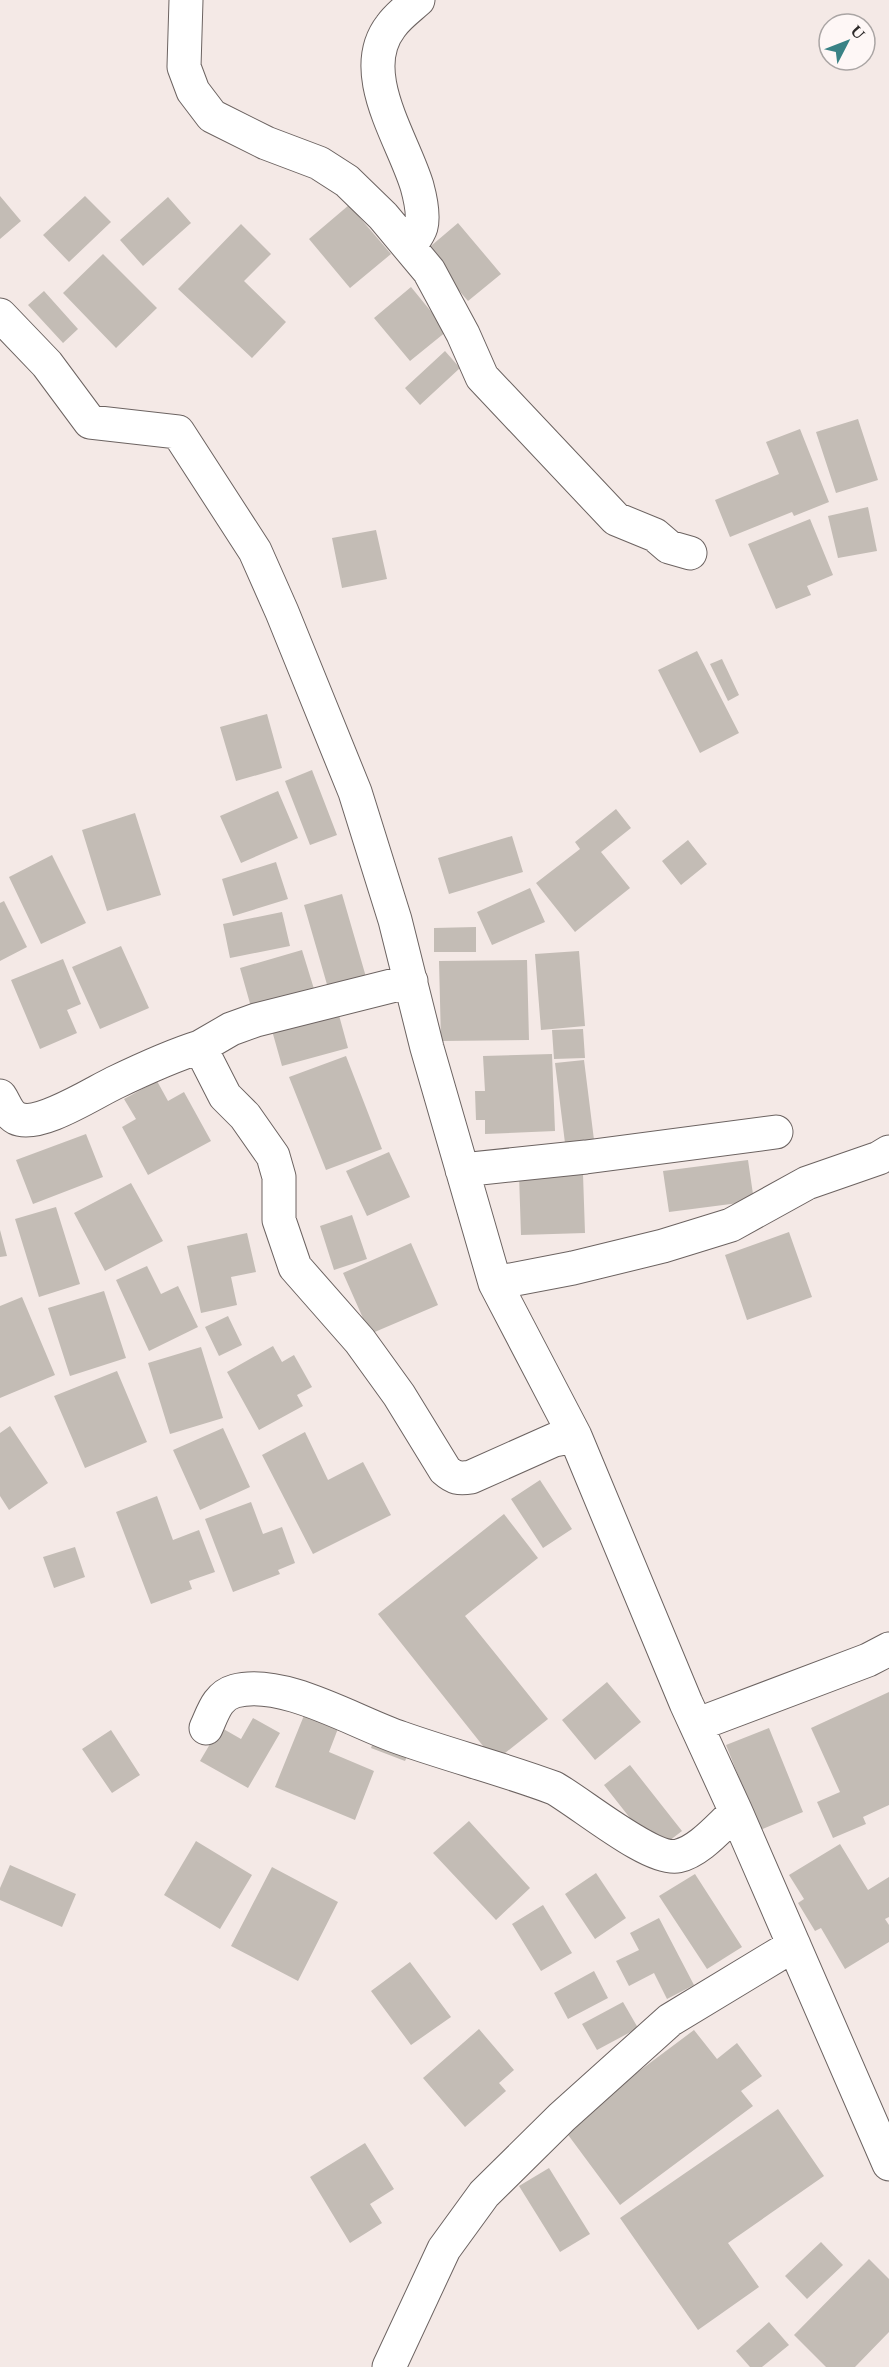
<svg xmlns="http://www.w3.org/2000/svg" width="889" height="2367" viewBox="0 0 889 2367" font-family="Spectral,serif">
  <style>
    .building { fill: #c3bcb5 }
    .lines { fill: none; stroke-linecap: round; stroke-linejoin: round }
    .minor-casing { stroke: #6c6361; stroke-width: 35 }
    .minor { stroke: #fff; stroke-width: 33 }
  </style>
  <rect width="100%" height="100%" fill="#f4e9e6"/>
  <!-- building -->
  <path class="building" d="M0,196L21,221L0,239Z
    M85,196L111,222L69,262L43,235Z
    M168,197L191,223L143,266L120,240Z
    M349,205L391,254L350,288L309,239Z
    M458,223L501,274L468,301L425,251Z
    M241,224L271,254L244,281L286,322L252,358L178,289Z
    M103,254L157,308L116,348L63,293Z
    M411,287L447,331L410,361L374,318Z
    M44,291L78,329L63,343L28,305Z
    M445,351L460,368L420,405L405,388Z
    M858,419L878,480L836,493L816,432Z
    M800,429L829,502L794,516L792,512L730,537L715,500L779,474L766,442Z
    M868,507L877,551L838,558L828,516Z
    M810,519L833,575L807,586L811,595L776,609L748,544Z
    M376,530L387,579L342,588L332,538Z
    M697,651L739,733L700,753L658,670Z
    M722,659L739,695L728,701L710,664Z
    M267,714L282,768L236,781L220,727Z
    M312,770L337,835L310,845L285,781Z
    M278,791L298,838L241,863L220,816Z
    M616,809L631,828L601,852L630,888L575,932L536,883L580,849L575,842Z
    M135,813L161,895L107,911L82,830Z
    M512,836L523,872L449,894L438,858Z
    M688,840L707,864L681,885L662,861Z
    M52,855L86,923L41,944L9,877Z
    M276,862L288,899L233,916L222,879Z
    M530,888L545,922L492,945L477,912Z
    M342,894L366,977L328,988L304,905Z
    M4,901L27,947L0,961V903Z
    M282,912L290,946L230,958L223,924Z
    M476,927V952H434V928Z
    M121,946L149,1008L100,1029L72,967Z
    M302,950L314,989L251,1007L240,968Z
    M579,951L585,1026L541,1030L535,954Z
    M63,959L81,1004L67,1010L77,1033L40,1049L11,980Z
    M527,960L529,1040L441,1041L439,961Z
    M337,1008L348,1048L282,1066L271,1027Z
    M583,1029L585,1058L554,1059L552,1030Z
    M552,1054L555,1131L485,1134V1120H476L475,1091H485L483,1056Z
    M346,1056L382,1149L326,1170L289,1077Z
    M584,1060L595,1148L566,1151L555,1063Z
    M157,1081L168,1101L184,1092L211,1141L148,1175L122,1127L136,1119L124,1099Z
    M86,1134L103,1177L33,1204L16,1160Z
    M389,1152L410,1197L367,1216L346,1171Z
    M748,1160L754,1201L669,1212L663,1171Z
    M583,1174L585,1233L521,1235L519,1175Z
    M131,1183L163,1241L105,1271L74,1213Z
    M56,1207L80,1284L39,1297L15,1219Z
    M352,1215L367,1259L334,1270L320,1226Z
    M0,1230L7,1256L0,1257Z
    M789,1232L812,1297L747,1320L725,1255Z
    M247,1233L256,1272L231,1277L237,1305L201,1313L187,1246Z
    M411,1243L438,1305L370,1334L343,1273Z
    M147,1266L161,1294L178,1286L198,1327L149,1351L116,1280Z
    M104,1291L126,1358L70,1376L48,1308Z
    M22,1297L55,1375L0,1398V1306Z
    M228,1316L242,1345L219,1356L205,1327Z
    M273,1346L282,1362L294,1355L312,1387L297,1395L303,1406L259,1430L227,1372Z
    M201,1347L223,1418L170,1434L148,1363Z
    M117,1371L147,1442L85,1468L54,1396Z
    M10,1426L48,1483L9,1510L0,1496V1433Z
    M223,1428L250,1487L200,1510L173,1450Z
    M305,1432L328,1480L363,1462L391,1515L313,1554L262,1455Z
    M540,1480L572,1529L543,1548L511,1499Z
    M157,1496L173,1540L199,1530L215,1572L189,1581L192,1589L151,1604L116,1512Z
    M251,1502L263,1534L282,1527L295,1563L278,1570L280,1574L233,1592L205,1519Z
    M504,1514L538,1558L465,1616L548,1719L495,1761L378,1614Z
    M75,1547L85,1577L54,1588L43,1557Z
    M607,1682L641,1722L595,1760L562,1720Z
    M889,1692V1805L863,1817L866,1824L833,1838L817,1802L840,1792L811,1728Z
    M305,1713L339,1726L329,1752L374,1771L355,1820L275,1787Z
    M253,1718L280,1733L248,1788L200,1761L220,1727L241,1739Z
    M769,1728L803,1812L760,1830L726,1745Z
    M111,1730L140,1775L112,1793L82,1749Z
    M376,1734L411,1748L405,1761L371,1748Z
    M630,1765L682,1831L656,1851L604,1785Z
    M469,1821L530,1888L496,1920L433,1853Z
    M196,1841L252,1875L220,1929L164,1895Z
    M840,1844L868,1890L889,1877V1917L885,1919L889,1925V1942L845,1969L821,1928L815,1931L798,1903L804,1899L789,1875Z
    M10,1865L76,1894L62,1927L0,1900V1888Z
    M272,1867L338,1902L298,1981L231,1946Z
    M596,1873L626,1918L595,1939L565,1894Z
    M695,1874L742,1947L707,1969L659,1896Z
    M543,1905L572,1953L541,1971L512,1924Z
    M659,1918L694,1985L667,1999L654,1973L629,1986L616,1961L639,1950L630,1933Z
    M410,1962L451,2017L411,2045L371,1991Z
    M594,1971L608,1998L568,2019L554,1993Z
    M623,2002L638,2028L597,2050L582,2024Z
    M479,2029L514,2070L499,2083L506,2091L465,2127L423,2078Z
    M694,2030L717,2059L737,2043L762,2076L741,2091L753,2106L620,2205L563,2128Z
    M778,2109L824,2176L728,2243L759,2287L698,2330L620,2218Z
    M365,2143L394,2189L370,2204L382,2223L350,2243L310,2177Z
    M549,2168L590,2234L560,2252L519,2186Z
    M821,2242L843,2265L807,2299L785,2276Z
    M869,2259L889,2279V2332L855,2367H826L794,2335Z
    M769,2322L789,2345L762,2367H750L736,2351Z"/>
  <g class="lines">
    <defs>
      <path id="minor" d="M186,0L184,67L193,91L212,116L266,143L319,163L347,181L383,216L429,271L463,334L482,377L616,519L655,535L669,547L690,553
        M409,247C413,241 419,234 421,227C424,216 420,197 417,186C403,139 355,72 391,26C398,16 409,8 418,0
        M0,315L47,364L90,422L178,432L255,551L282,612L355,792L395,920L427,1048L495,1283L575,1436L686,1703L736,1812L889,2164
        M200,1047L231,1029L256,1020L411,981
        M0,1096C5,1103 7,1113 16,1118C38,1129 93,1093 114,1083C141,1070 171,1056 200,1047L225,1096L245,1116L273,1156L279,1177V1220L295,1267L360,1341L399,1395L445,1470C454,1478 459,1479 471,1477L554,1440L575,1436
        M462,1170L586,1157L776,1132
        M495,1283L573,1268L663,1246L731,1225L807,1183L879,1158L889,1152
        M696,1725L868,1660L889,1649
        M206,1728C213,1713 217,1696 235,1691C283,1678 356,1723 401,1738C452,1756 503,1769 554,1788C580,1802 651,1862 678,1856C700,1851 720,1826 736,1812
        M389,2367L444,2249L484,2194L562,2117L670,2020L794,1945"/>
    </defs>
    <!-- minor casing -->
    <use href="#minor" class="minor-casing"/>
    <!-- minor -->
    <use href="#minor" class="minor"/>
  </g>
  <!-- north arrow -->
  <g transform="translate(847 42) rotate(48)"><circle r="28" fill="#fef7f6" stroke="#aaa5a4" stroke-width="1.5"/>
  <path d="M0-4.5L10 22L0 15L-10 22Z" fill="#398285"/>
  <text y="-9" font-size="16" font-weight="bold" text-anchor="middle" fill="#2d2929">U</text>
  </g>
</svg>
